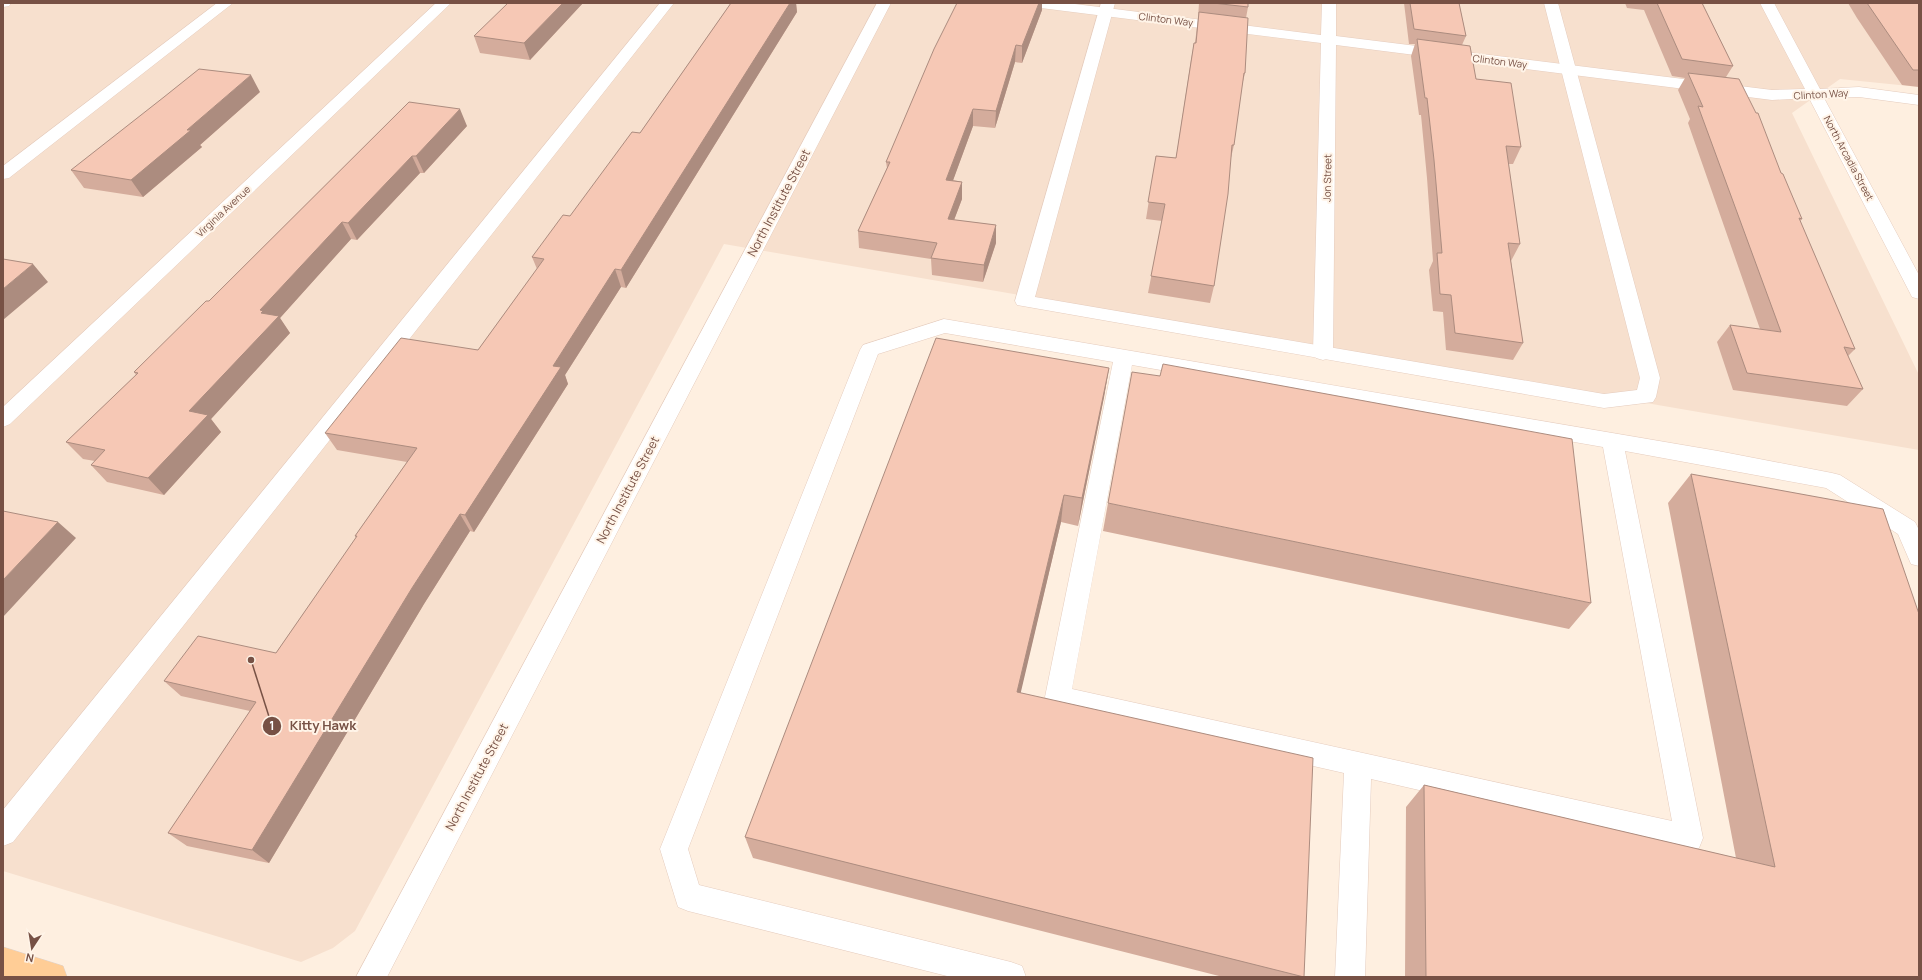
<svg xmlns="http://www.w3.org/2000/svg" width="1922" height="980" font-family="Manrope,sans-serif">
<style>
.residential{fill:#f7e0ce}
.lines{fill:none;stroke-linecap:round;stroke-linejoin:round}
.service-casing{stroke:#e5ccbe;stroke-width:1}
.minor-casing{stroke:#e5ccbe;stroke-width:1}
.primary-casing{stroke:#dcd2cf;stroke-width:1}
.service{fill:#fff;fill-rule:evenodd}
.minor{fill:#fff;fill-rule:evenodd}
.primary{fill:#ffcd96;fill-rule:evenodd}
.wall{fill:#d4ac9c}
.shaded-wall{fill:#ac8c7f}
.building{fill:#f6c8b5;stroke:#ac8c7f}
.labels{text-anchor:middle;stroke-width:4;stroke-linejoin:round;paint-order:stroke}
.far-street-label{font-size:10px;fill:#775145;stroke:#fff4e8}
.street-label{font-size:12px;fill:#775145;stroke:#fff4e8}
.leader{fill:none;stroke:#775145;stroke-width:1.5}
.callout-dot{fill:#775145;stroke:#fff4e8;stroke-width:1.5}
.mark-label{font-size:12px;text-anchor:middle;font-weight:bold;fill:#fff}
.callout-label{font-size:13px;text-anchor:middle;font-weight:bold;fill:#775145;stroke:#fff4e8;stroke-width:4;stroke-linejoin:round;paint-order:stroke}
</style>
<rect width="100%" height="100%" fill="#feefe0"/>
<path class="residential" d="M3 3H1919V87L1840 79 1792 113 1919 375V450L724 244 355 931 333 948 301 962 3 871Z"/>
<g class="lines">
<defs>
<path id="service" d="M217 3H233L9 178 3 179V166Z
M660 3H674L13 842 3 846V810Z
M1101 3H1115L1035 297 1604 394 1637 390 1640 378 1544 3H1558L1660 378 1656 397 1653 402 1604 408 1017 305 1015 301Z
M944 319 1718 451 1832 473 1840 475 1915 522 1919 530V566L1911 564 1898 534 1826 488 1625 451 1703 838 1699 848 1689 852 1371 779 1365 977H1335L1344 773 1058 708 1049 705 1045 697 1113 362 945 333 878 354 688 849 699 885 1011 962 1022 966 1026 977H951L688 911 678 907 660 849 860 350 863 345ZM1132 365 1603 447 1672 821 1072 689Z"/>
<path id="minor" d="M3 3H11L9 6 3 7Z
M436 3H451L10 424 3 427V407Z
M877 3H891L387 977H356Z
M1026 3H1067L1321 35 1322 3H1336V36L1772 90 1805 89 1760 3H1774L1820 89 1859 87 1919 95V105L1859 97 1824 98 1919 275V299L1912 297 1910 293 1809 98 1772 100 1336 45 1333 353 1330 358 1323 360 1316 358 1313 353 1321 43 1033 7 1028 6Z"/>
<path id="primary" d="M3 947 63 966 67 977H3Z"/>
</defs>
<use href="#service" class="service-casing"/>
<use href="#minor" class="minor-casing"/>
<use href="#primary" class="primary-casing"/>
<use href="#service" class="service"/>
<use href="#minor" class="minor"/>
<use href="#primary" class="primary"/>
</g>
<path class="wall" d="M583 3 530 60 480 53 474 36Z
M731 3H796L797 12 626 288 621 287 565 375 568 384 474 532 470 531 424 604 269 863 187 846 168 833 250 711 181 696 164 681 276 653 356 538 355 536 407 462 337 450 325 433 478 350 537 269 532 257 570 216 640 133Z
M957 3H1042V10L1022 63 1015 62 995 128 973 126 953 180 962 182V199L954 220 996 225V243L983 282 932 275 931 259 859 248 858 231 887 168 886 162Z
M1199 3H1248V7L1246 18 1245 73 1241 90 1234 145 1230 162 1214 286 1210 303 1148 293 1162 221 1146 219 1156 156 1176 158 1191 60 1194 43H1195L1198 18Z
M1404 3H1459L1466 36 1462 45 1476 79 1521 147 1513 164H1508L1520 244 1511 261 1523 343 1513 360 1446 350 1443 312 1433 311 1429 270 1433 261 1427 178 1421 115H1419L1411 56 1415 44H1409Z
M1625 3H1702L1733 66 1726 77 1781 173 1802 219 1800 221 1855 349 1848 356 1863 389 1847 406 1733 390 1717 342 1730 325 1760 329 1688 123 1690 119 1678 90 1685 78 1672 76 1644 10 1627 8Z
M1848 3H1919V87L1902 85 1857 18Z
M260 92 200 145 202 147 143 197 84 188 71 170Z
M409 102 467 126 424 173H420L357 240 351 239 280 318 290 333 211 419 221 432 164 495 107 482 91 465 95 461 83 459 66 442 136 375 134 372 209 301Z
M1109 368 1104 397 1078 526 1061 522 1020 693 1304 977H1223L753 858 745 837Z
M1691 474 1919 977H1405L1406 807 1424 785 1736 858 1668 503Z
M1108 503 1591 603 1569 629 1103 531Z"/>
<path class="shaded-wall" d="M563 3H583L530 60 524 43Z
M790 3H796L797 12 626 288 621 270Z
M1039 3H1042V10L1022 63V46Z
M1016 45 1015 62 995 128 996 111Z
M251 75 260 92 200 145 202 147 143 197 131 180 187 130Z
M460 109 467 126 424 173 416 156Z
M973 109V126L947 197 946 180Z
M412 156 420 173 357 240 348 223Z
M962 182V199L948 236V219Z
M342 222 351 239 280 318 290 333 211 419 221 432 164 495 148 478 189 411 260 310Z
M996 225V243L983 282 984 265Z
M33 264 48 282 3 320V289Z
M615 269 621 287 565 375 568 384 474 532 465 515 553 366Z
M1109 368 1104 397 1078 526 1082 498Z
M1064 495 1061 522 1015 717 1017 692Z
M460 514 470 531 424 604 269 863 252 850 412 588Z
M58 522 76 538 3 617V580Z"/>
<path class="building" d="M508 3H563L524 43 474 36Z
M731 3H790L621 270 615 269 553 366 561 367 465 515 460 514 412 588 252 850 168 833 256 702 164 681 198 636 276 653 357 536H355L417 448 325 433 401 338 478 350 544 259 532 257 563 215 570 216 632 132 640 133Z
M957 3H1039L1022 46 1016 45 996 111 973 109 946 180 962 182 948 219 996 225 984 265 931 258 937 243 858 231 890 162H886L934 49Z
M1213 3H1248V7Z
M1410 3H1459L1466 36 1414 29Z
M1657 3H1702L1733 66 1682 59Z
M1867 3H1919V70H1913Z
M1199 12 1248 18 1245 73H1244L1234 145H1232L1228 194 1214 286 1151 276 1165 204 1148 202 1156 156 1176 158 1194 43H1196Z
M1417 39 1470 46 1476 79 1511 83 1521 147 1506 146 1520 244 1508 243 1523 343 1455 333 1451 295 1440 294 1437 253H1442L1434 160 1427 98H1425Z
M199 69 251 75 187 130H191L131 180 71 170 164 97Z
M1688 73 1739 79 1756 113H1758L1781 173 1783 174 1802 219 1799 218 1855 349 1844 347 1863 389 1747 373 1730 325 1781 332 1698 106 1703 107Z
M409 102 460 109 416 156H412L348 223 342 222 260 310 263 311 261 313 279 316 189 411 208 415 148 478 91 465 105 450 66 442 138 373 134 372 206 301H209Z
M3 259 33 264 3 289Z
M936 338 1109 368 1082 498 1064 495 1017 692 1313 758 1304 977 745 837Z
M1163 364 1572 439 1591 603 1108 503 1132 372 1160 376Z
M1691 474 1883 509 1919 614V977H1426L1424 785 1775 867Z
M3 511 58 522 3 580Z"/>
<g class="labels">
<g class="far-street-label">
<text transform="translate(1166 19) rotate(7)" y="4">Clinton Way</text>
<text transform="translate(1500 61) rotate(7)" y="4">Clinton Way</text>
<text transform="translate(1821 94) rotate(-3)" y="4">Clinton Way</text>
<text transform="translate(1849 158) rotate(62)" y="4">North Arcadia Street</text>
<text transform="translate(1327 178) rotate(-89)" y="4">Jon Street</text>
<text transform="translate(223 211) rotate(-43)" y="4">Virginia Avenue</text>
</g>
<g class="street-label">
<text transform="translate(779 203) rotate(-62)" y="4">North Institute Street</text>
<text transform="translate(628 490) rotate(-62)" y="4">North Institute Street</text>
<text transform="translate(477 777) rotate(-62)" y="4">North Institute Street</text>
</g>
</g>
<path class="leader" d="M251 660L272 726"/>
<g class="callout-dot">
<circle cx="251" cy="660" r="4"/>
<circle cx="272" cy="726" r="10"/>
</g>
<g class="mark-label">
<text x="272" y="730">1</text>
</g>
<g class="callout-label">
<text x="323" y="730">Kitty Hawk</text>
</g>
<rect width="1922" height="980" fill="none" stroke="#775145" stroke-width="8"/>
<g transform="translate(32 948) rotate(192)" stroke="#fff4e8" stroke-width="3" paint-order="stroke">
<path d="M0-3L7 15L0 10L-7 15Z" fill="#775145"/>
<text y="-6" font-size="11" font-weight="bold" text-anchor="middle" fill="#775145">N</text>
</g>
</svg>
